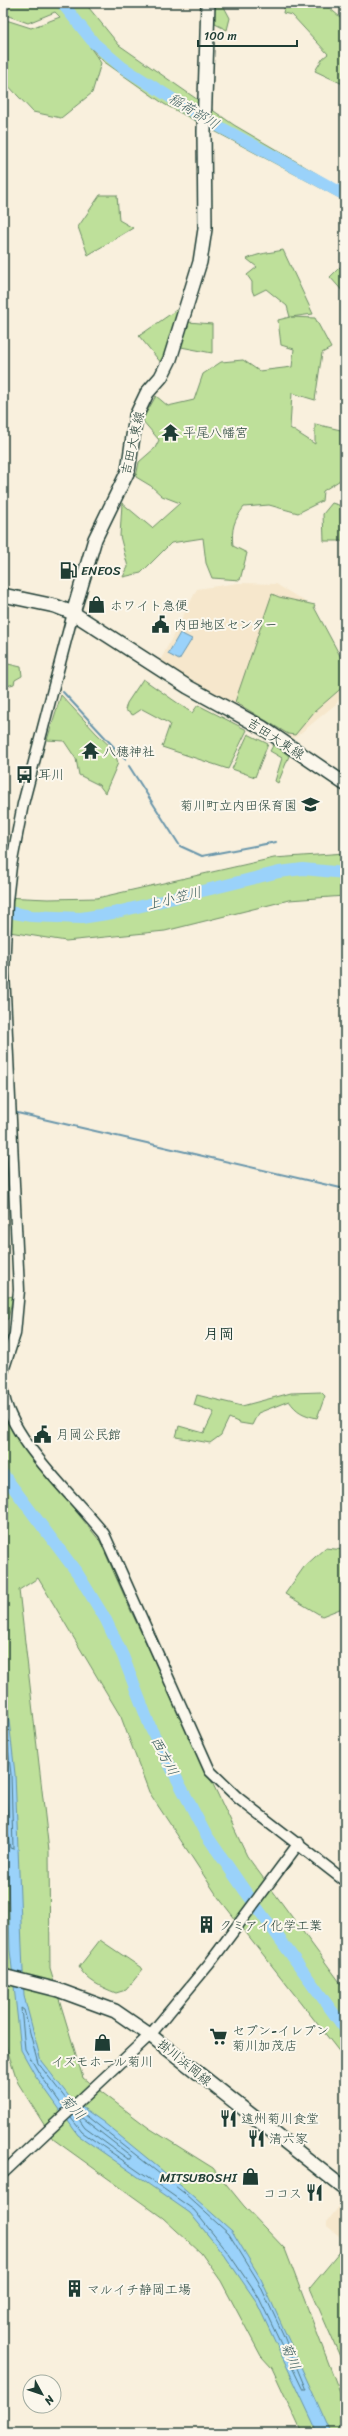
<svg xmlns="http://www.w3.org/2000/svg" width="348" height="2436" font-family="Sriracha,'Klee One',sans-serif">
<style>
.built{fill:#f6e7cc}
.green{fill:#bee09a;stroke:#6e8e67}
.water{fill:#9ad2fa;stroke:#6996ab}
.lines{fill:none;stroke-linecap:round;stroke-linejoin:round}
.shore{stroke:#507983;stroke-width:1}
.stream{stroke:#6996ab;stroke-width:2}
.river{stroke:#9ad2fa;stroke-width:12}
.minor-casing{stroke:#1f3d34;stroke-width:13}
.major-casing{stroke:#1f3d34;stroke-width:16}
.minor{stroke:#fbf7ec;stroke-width:10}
.major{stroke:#fbf7ec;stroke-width:13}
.labels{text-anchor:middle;stroke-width:4;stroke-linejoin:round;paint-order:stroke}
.poi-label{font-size:13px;fill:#1f3d34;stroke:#fbf7ec;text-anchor:start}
.street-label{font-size:13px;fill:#1f3d34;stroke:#fbf7ec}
.water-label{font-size:14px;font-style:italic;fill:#385b5c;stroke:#fbf7ec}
.quarter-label{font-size:15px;font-weight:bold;fill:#1f3d34;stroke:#fbf7ec}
</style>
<rect width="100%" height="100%" fill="#f9f0dd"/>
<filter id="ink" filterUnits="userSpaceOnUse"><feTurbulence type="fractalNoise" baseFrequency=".025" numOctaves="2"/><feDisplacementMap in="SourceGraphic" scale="8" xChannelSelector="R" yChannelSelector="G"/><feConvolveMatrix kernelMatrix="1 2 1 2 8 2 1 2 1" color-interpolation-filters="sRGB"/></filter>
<g filter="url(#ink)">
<path class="built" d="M238 583 276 584 309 604 345 673V689L336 704 292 740 160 661 197 589Z
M343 2201H345V2241L327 2226V2222Z"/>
<path class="green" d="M3 3H85L119 45 234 125 345 190V201L164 104 103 61 90 47 101 63 92 93 61 118 33 112 3 80V19L31 28 60 17 55 12 28 23 3 14Z
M214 3H222L230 18 227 30 215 24Z
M285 3H323L345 21V85L315 71 323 58 328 54 292 15 283 13Z
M100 195H117L119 220 133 228 88 255 78 227Z
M283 250 313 314 291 317 315 318 331 348 322 353 315 400 292 393 290 428 315 444V424L345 431V477L323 491 322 501 298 513 269 505 244 507C234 520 231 529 233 546L247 553 240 580 212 578 206 563 203 538 171 543 141 573 123 577 128 567 120 536 122 503 152 528 180 503 162 496 151 486 136 477 139 462 155 448 159 440 142 420 156 396 168 406 194 400 203 374 221 362 243 360 259 371 292 367 294 349 281 345 278 320 290 317 287 306 266 289 254 295 252 290V282L247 275 257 267 247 259C259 253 270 253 283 250Z
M345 262V294L330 277Z
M182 306 162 364 139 336Z
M188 322 212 324V353L181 347Z
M332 503 345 507V541H324L323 514Z
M272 594 279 597 315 605 314 607 345 665V685L314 712 295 735 288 734 235 702Z
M3 613 6 623 4 663 21 667 22 676 15 680 14 684 3 687Z
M143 679 192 713 198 705 247 730 228 769 162 747 170 724 142 709 133 715 125 710 127 703Z
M61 695 97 734 114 750 118 763 105 793 99 785 79 775 76 759 64 741 47 740Z
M248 734 268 744 255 777 232 769Z
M274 744 289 756 278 783 275 781 282 758 270 751Z
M345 853V896L289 900 165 931 66 941 3 931V897L48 899 97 898 274 858Z
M13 1296 8 1319 3 1321V1298Z
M321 1392 325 1396 317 1418C303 1415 297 1412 289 1401L258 1413 252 1425 240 1423 229 1418 221 1435 210 1443 176 1437 179 1426 204 1433 214 1412 194 1405 197 1395 242 1406 291 1393Z
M3 1413 50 1479 100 1541 130 1609 247 1856 345 1989V2059L218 1897 149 1792 121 1717 38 1578 19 1590 49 1851 50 1969 83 2078 149 2128 213 2168 244 2206 285 2249 345 2406V2433H302L272 2368 261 2356 221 2281 201 2253 163 2218 53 2139 18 2083 3 2037Z
M325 1548 345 1550V1607L322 1616 285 1594 304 1567Z
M100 1940 143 1969 126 1990 116 1993C101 1987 87 1981 79 1967Z
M344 2247 345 2248V2368L310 2288Z"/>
<path class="water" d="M180 633 192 639 179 660 168 654Z
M3 1667 15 1774 24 1996 41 2061 72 2100 103 2122 186 2190 232 2231 261 2279 331 2433H318L256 2301 225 2256 190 2213 78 2135 35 2075 21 2050 10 1950 8 1875 3 1817Z"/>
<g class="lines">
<path class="shore" d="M3 1700 11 1775 13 1849 10 1848 8 1835 3 1833
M3 1745 8 1826 3 1828
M64 2108 39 2073 25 2049 21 2008 24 2010 38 2063 69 2103
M71 2118 82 2132 194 2210 229 2254 259 2298 303 2390H306L283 2334 258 2281 229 2234 184 2193 79 2110
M82 2118 131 2156V2159H128L85 2128 80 2121Z"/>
<path class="stream" d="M63 692 125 759
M129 766 180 846 202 856 276 842
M13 1112 345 1189"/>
<path class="river" d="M62 3 94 43 122 67 200 116 345 195
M3 911 31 916 81 918 113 913 279 872 303 869 345 873
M3 1474 78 1574 106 1620 123 1656 151 1729 205 1833 245 1891 345 2029"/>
<defs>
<path id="minor" d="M3 1371 15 1334 19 1290 4 972 7 901 11 866 23 804 73 613
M3 1390C8 1438 75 1497 104 1534L210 1771 238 1798 345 1881
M3 2173 150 2035 209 1964 299 1843"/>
<path id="major" d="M3 595 55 606 73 613 188 687 263 728 345 784
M73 613 95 539 128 471 136 416 147 393 161 377 170 359 200 262 205 229 204 131 208 3
M3 1976 58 1990 115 2011 150 2035 345 2189"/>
</defs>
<use href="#minor" class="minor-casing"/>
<use href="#major" class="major-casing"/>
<use href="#minor" class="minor"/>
<use href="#major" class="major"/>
</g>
</g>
<defs>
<symbol id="temple-bare" viewBox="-9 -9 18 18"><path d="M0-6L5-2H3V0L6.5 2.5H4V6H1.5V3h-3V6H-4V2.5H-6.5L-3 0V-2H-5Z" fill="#1f3d34" stroke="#fbf7ec" stroke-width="2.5" paint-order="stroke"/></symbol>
<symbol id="fuel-bare" viewBox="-9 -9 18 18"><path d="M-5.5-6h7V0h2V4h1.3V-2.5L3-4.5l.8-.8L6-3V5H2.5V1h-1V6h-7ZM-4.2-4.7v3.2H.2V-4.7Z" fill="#1f3d34" stroke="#fbf7ec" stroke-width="2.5" paint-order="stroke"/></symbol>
<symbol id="shop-bare" viewBox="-9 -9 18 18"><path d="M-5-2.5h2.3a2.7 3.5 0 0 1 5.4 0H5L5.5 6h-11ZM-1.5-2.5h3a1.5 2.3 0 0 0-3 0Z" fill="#1f3d34" stroke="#fbf7ec" stroke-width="2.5" paint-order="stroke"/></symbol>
<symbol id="civic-bare" viewBox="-9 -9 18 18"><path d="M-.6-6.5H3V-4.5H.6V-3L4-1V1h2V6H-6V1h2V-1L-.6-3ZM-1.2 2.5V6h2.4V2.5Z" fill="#1f3d34" stroke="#fbf7ec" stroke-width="2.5" paint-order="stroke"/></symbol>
<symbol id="bus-bare" viewBox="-9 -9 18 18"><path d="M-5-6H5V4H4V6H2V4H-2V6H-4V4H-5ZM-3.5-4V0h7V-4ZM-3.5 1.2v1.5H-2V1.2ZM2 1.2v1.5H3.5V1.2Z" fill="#1f3d34" stroke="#fbf7ec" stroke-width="2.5" paint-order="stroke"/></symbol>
<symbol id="school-bare" viewBox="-9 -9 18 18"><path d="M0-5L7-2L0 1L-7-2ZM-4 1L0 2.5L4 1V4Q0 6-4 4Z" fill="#1f3d34" stroke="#fbf7ec" stroke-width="2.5" paint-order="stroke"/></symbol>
<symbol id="building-bare" viewBox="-9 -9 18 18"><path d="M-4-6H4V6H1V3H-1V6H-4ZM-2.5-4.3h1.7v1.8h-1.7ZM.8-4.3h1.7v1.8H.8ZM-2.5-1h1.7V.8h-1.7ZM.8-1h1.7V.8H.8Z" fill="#1f3d34" stroke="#fbf7ec" stroke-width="2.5" paint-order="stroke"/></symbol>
<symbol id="supermarket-bare" viewBox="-9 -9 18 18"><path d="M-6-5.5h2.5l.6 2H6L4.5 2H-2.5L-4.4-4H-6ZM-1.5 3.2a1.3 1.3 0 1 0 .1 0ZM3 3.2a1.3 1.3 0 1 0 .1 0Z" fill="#1f3d34" stroke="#fbf7ec" stroke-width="2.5" paint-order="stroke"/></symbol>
<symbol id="restaurant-bare" viewBox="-9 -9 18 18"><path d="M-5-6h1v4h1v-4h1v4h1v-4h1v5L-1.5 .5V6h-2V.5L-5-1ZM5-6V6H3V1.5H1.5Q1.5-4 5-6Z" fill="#1f3d34" stroke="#fbf7ec" stroke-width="2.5" paint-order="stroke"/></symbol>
</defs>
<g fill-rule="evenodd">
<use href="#temple-bare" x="158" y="420" width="25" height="25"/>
<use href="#fuel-bare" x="56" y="558" width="25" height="25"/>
<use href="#shop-bare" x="84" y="592" width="25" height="25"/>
<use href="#civic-bare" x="148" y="612" width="25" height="25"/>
<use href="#temple-bare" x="78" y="738" width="25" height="25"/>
<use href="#bus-bare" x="12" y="762" width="25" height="25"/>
<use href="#school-bare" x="298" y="792" width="25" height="25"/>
<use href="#civic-bare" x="30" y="1422" width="25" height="25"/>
<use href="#building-bare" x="194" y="1912" width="25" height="25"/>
<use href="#supermarket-bare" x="206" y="2024" width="25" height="25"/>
<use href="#shop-bare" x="90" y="2030" width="25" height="25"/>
<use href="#restaurant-bare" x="216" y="2106" width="25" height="25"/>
<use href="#restaurant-bare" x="244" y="2126" width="25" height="25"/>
<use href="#shop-bare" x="238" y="2164" width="25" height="25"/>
<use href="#restaurant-bare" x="302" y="2180" width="25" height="25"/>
<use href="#building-bare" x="62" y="2276" width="25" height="25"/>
</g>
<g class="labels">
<g class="poi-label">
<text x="183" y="437">平尾八幡宮</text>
<text x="81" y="575">ENEOS</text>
<text x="110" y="610">ホワイト急便</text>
<text x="174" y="629">内田地区センター</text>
<text x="103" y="756">八穂神社</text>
<text x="38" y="779">耳川</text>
<text x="297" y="810" text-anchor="end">菊川町立内田保育園</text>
<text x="56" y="1439">月岡公民館</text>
<text x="219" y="1930">クミアイ化学工業</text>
<text x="232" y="2035">セブン-イレブン<tspan x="232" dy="15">菊川加茂店</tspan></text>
<text x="102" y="2066" text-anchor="middle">イズモホール菊川</text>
<text x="241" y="2123">遠州菊川食堂</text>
<text x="269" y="2143">清六家</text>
<text x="237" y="2182" text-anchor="end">MITSUBOSHI</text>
<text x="302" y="2198" text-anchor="end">ココス</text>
<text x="87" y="2294">マルイチ静岡工場</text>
</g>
<g class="street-label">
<text transform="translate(132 443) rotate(-77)" y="5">吉田大東線</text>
<text transform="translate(276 738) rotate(33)" y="5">吉田大東線</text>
<text transform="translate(185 2062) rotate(39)" y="5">掛川浜岡線</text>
</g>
<g class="water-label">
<text transform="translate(194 111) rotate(31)" y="5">稲荷部川</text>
<text transform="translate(174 898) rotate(-14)" y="5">上小笠川</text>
<text transform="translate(165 1756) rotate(62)" y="5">西方川</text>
<text transform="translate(73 2107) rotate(46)" y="5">菊川</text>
<text transform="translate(291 2356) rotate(67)" y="5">菊川</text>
</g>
<g class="quarter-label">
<text x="219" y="1339">月岡</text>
</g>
</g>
<rect width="348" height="2436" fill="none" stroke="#fbf7ec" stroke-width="16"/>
<rect x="8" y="8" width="332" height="2420" fill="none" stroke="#1f3d34" stroke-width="1.5" filter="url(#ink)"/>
<g transform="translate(42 2394) rotate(130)"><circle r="19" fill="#fbf7ec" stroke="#a3ada2"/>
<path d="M0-3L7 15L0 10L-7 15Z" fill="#1f3d34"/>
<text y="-6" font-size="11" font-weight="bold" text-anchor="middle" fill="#1f3d34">N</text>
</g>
<path d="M198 40v6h99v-6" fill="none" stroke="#1f3d34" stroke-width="2"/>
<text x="204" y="40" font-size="12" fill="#1f3d34" stroke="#fbf7ec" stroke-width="3" paint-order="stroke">100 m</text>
</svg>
